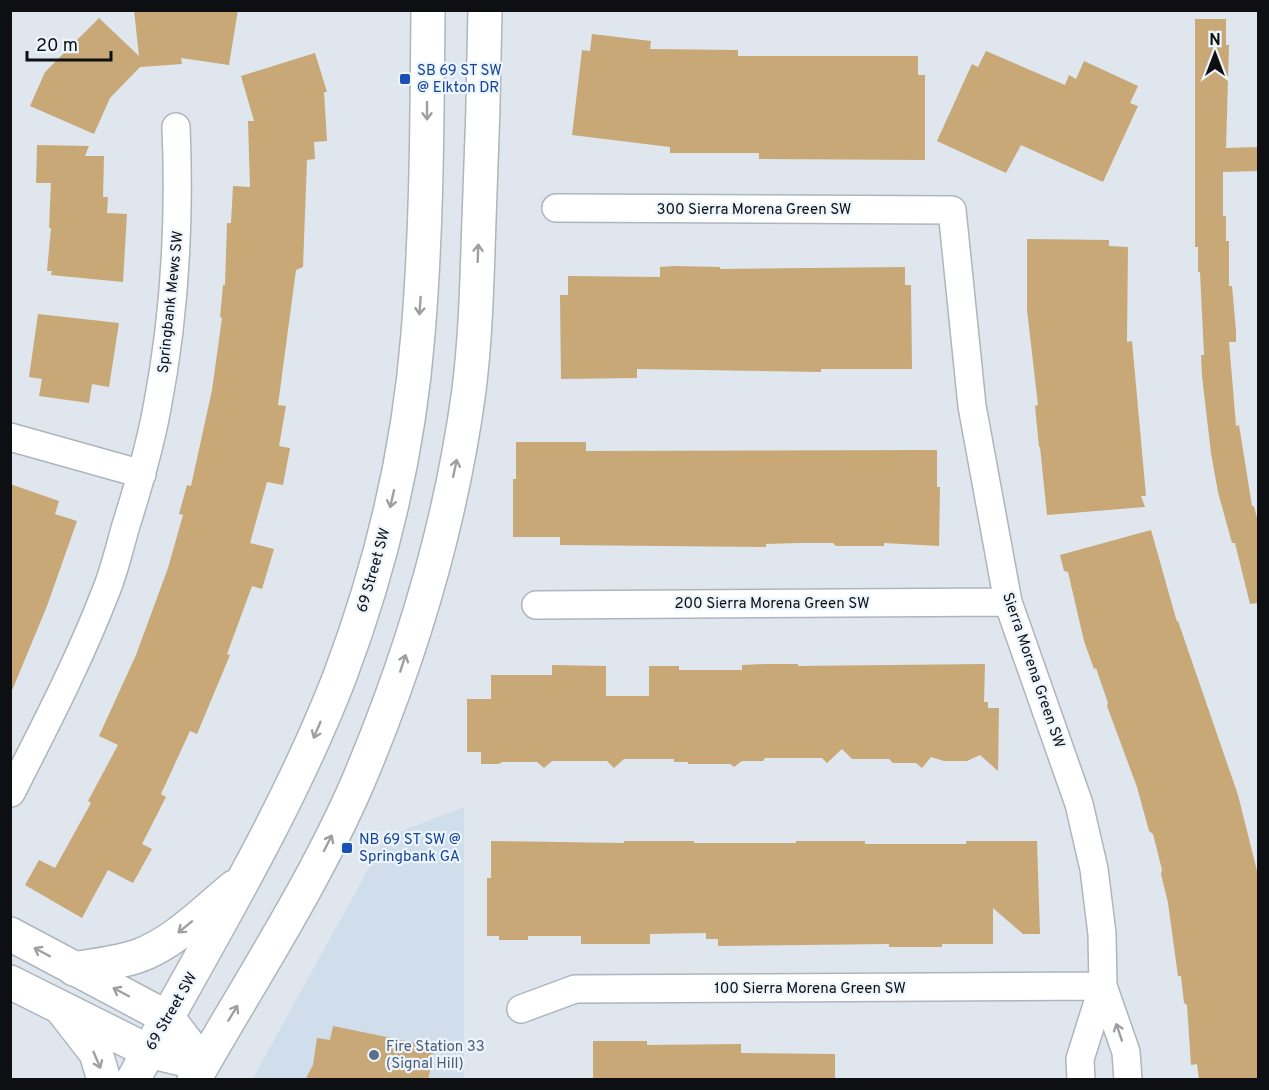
<svg xmlns="http://www.w3.org/2000/svg" width="1269" height="1090" font-family="Overpass,sans-serif">
<style>
.built{fill:#d0ddeb}
.building{fill:#c7a876}
.lines{fill:none;stroke-linecap:round;stroke-linejoin:round}
.minor-casing{stroke:#aeb5bd;stroke-width:30}
.tertiary-casing{stroke:#aeb5bd;stroke-width:36}
.secondary-casing{stroke:#aeb5bd;stroke-width:36}
.minor{stroke:#fff;stroke-width:27}
.tertiary{stroke:#fff;stroke-width:33}
.secondary{stroke:#fff;stroke-width:33}
.oneway{stroke:#9e9fa0}
.transit-dot{fill:#1a4fb4;stroke:#ecf4fc;stroke-width:2}
.service-dot{fill:#5c6f8a;stroke:#ecf4fc;stroke-width:2}
.labels{text-anchor:middle;stroke-width:4.5;stroke-linejoin:round;paint-order:stroke}
.transit-label{font-size:15px;fill:#164399;stroke:#ecf4fc;text-anchor:start}
.street-label{font-size:15px;fill:#0d0f12;stroke:#ecf4fc}
.service-label{font-size:15px;fill:#4e5e75;stroke:#ecf4fc;text-anchor:start}
</style>
<rect width="100%" height="100%" fill="#dfe6ee"/>
<path class="built" d="M464 807V1079L252 1080 386 837Z"/>
<path class="building" d="M134 10H238L229 65 181 58 182 64 140 67 110 98 94 134 30 106 45 72 99 18 139 56Z
M1195 19H1226V45H1229L1226 148 1258 147V171L1223 172V216H1226V241H1229V286H1232L1236 331V342H1229L1233 389 1236 426 1239 425 1252 506H1254L1258 522V603L1250 604 1235 543H1232L1218 492 1211 453 1202 376 1201 355H1204L1200 272H1198V247H1195Z
M592 34 651 41 650 49 738 50V56H918V75H925V160L759 159V153H670V147L572 135 582 50 590 51Z
M986 51 1065 85 1069 75 1076 79 1084 61 1138 86 1130 103 1138 106 1103 182 1021 145 1006 173 937 141 972 64 978 67Z
M315 53 327 92H324L327 141 314 142 315 159 307 160 303 267 296 270 278 405 286 406 279 446 290 448 283 485 267 482 250 543 274 549 262 589 252 586 227 654 230 655 197 734 190 731 161 794 166 797 142 844 152 849 133 883 108 870 82 918 25 885 39 860 55 868 91 803 88 801 118 745 99 736 136 655 168 568 183 515 179 514 187 485 191 486 212 390 222 318 220 317 223 285H225L227 223H231L233 186 250 187 248 121H254L241 76Z
M37 145 89 146 85 156H104L103 197H108L107 213 127 214 123 282 51 275 52 271H47L51 228H49L51 183H36Z
M1027 239 1109 240V246L1128 247 1127 342 1132 341 1146 496H1141L1145 507 1047 515 1040 447H1039L1035 406 1038 405 1027 310Z
M674 266 720 267V269L905 267V285H911L912 369H821V372L637 369V378L561 379 560 295H568V276L660 277V267Z
M38 314 119 323 109 387 92 384 89 403 39 396 42 379 29 377Z
M516 442H586V451L937 450V487H940L939 546 884 543V546H836L833 543H798L766 544V547L560 545V537H513V479H516Z
M10 484 59 501 55 514 77 521 47 606 11 693Z
M1151 530 1177 622 1178 621 1238 795 1258 875V1080H1199L1197 1064 1191 1065 1187 1005 1184 1003 1181 976H1178L1168 903 1161 874 1162 870 1153 834 1149 831 1137 787 1107 706 1108 703 1096 668 1094 669 1084 641 1068 572 1064 571 1060 555Z
M767 664H798V666L985 664 984 702H988V708H999L998 771 980 755 967 761H944L931 757 922 768 916 763H893L889 759H852L842 749 827 763 822 758H765L763 761H742L734 767 730 764H688V762H674V759H624L614 768 607 761H552L544 768 537 762H502L499 764H481V752H467V699H491V675H552V665L606 666V696H649V666H679V670H742V665Z
M491 841 624 843V841H694V843H796V841H865V844H966V841H1037L1040 934H1023L993 908V944H942V947H889V944L718 946V939H706V933L650 934V944H581V936H528V940H499V936H487V878H491Z
M333 1026 435 1047 428 1080H305L313 1065 317 1038 330 1040Z
M593 1041H647V1045L741 1044V1053L835 1054V1080H593Z"/>
<g class="lines">
<defs>
<path id="minor" d="M556 208 952 210 972 406 1008 602 1079 804 1094 869 1102 934 1103 986 1126 1052 1128 1080
M10 437 142 474
M536 605 1008 602
M11 793C45 726 79 661 106 591 115 569 120 545 127 522 139 484 150 446 157 408 175 315 180 222 176 127
M521 1009 575 989 1103 986
M1081 1080 1080 1059 1103 986"/>
<path id="tertiary" d="M10 934 168 1018 203 1064
M10 982 148 1051 203 1064"/>
<path id="secondary" d="M74 969C95 965 118 963 138 956 174 943 205 911 234 887
M61 1008 96 1053 104 1080
M133 1080C205 946 285 818 340 676 381 567 409 449 418 334 427 226 427 118 428 10
M194 1080C250 981 313 886 358 782 411 657 451 524 469 390 476 334 477 277 479 220 482 150 484 80 485 10"/>
</defs>
<use href="#minor" class="minor-casing"/>
<use href="#tertiary" class="tertiary-casing"/>
<use href="#secondary" class="secondary-casing"/>
<use href="#minor" class="minor"/>
<use href="#tertiary" class="tertiary"/>
<use href="#secondary" class="secondary"/>
</g>
<defs><path id="oneway-shaft" d="M-6 0H5M1.5-3L5.5 0L1.5 3" fill="none" stroke-width="1.6" stroke-linecap="round" stroke-linejoin="round" transform="scale(1.5)"/></defs>
<g class="oneway">
<use href="#oneway-shaft" transform="translate(427 111) rotate(90)"/>
<use href="#oneway-shaft" transform="translate(478 253) rotate(-88)"/>
<use href="#oneway-shaft" transform="translate(420 306) rotate(94)"/>
<use href="#oneway-shaft" transform="translate(455 468) rotate(-78)"/>
<use href="#oneway-shaft" transform="translate(392 499) rotate(103)"/>
<use href="#oneway-shaft" transform="translate(403 663) rotate(-72)"/>
<use href="#oneway-shaft" transform="translate(317 730) rotate(113)"/>
<use href="#oneway-shaft" transform="translate(328 843) rotate(-63)"/>
<use href="#oneway-shaft" transform="translate(185 927) rotate(141)"/>
<use href="#oneway-shaft" transform="translate(42 952) rotate(-152)"/>
<use href="#oneway-shaft" transform="translate(121 992) rotate(-152)"/>
<use href="#oneway-shaft" transform="translate(233 1013) rotate(-59)"/>
<use href="#oneway-shaft" transform="translate(1119 1032) rotate(-109)"/>
<use href="#oneway-shaft" transform="translate(97 1060) rotate(67)"/>
</g>
<g class="transit-dot">
<rect x="399" y="73" width="12" height="12" rx="3"/>
<rect x="341" y="842" width="12" height="12" rx="3"/>
</g>
<circle class="service-dot" cx="374" cy="1055" r="6"/>
<g class="labels">
<g class="transit-label">
<text x="417" y="75">SB 69 ST SW<tspan x="417" dy="17">@ Elkton DR</tspan></text>
<text x="359" y="844">NB 69 ST SW @<tspan x="359" dy="17">Springbank GA</tspan></text>
</g>
<g class="street-label">
<text x="754" y="214">300 Sierra Morena Green SW</text>
<text transform="translate(170 302) rotate(-84)" y="5">Springbank Mews SW</text>
<text transform="translate(373 570) rotate(-74)" y="5">69 Street SW</text>
<text x="772" y="608">200 Sierra Morena Green SW</text>
<text transform="translate(1034 670) rotate(71)" y="5">Sierra Morena Green SW</text>
<text x="810" y="993">100 Sierra Morena Green SW</text>
<text transform="translate(171 1011) rotate(-60)" y="5">69 Street SW</text>
</g>
<g class="service-label">
<text x="386" y="1051">Fire Station 33<tspan x="386" dy="17">(Signal Hill)</tspan></text>
</g>
</g>
<rect width="1269" height="1090" fill="none" stroke="#0d0f12" stroke-width="24"/>
<g transform="translate(1215 54)" stroke="#ecf4fc" stroke-width="4.5" paint-order="stroke">
<path d="M0-4.5L10 22L0 15L-10 22Z" fill="#0d0f12"/>
<text y="-9" font-size="16" font-weight="bold" text-anchor="middle" fill="#0d0f12">N</text>
</g>
<path d="M27 51v9h84v-9" fill="none" stroke="#0d0f12" stroke-width="3"/>
<text x="36" y="51" font-size="18" fill="#0d0f12" stroke="#ecf4fc" stroke-width="4.5" paint-order="stroke">20 m</text>
</svg>
